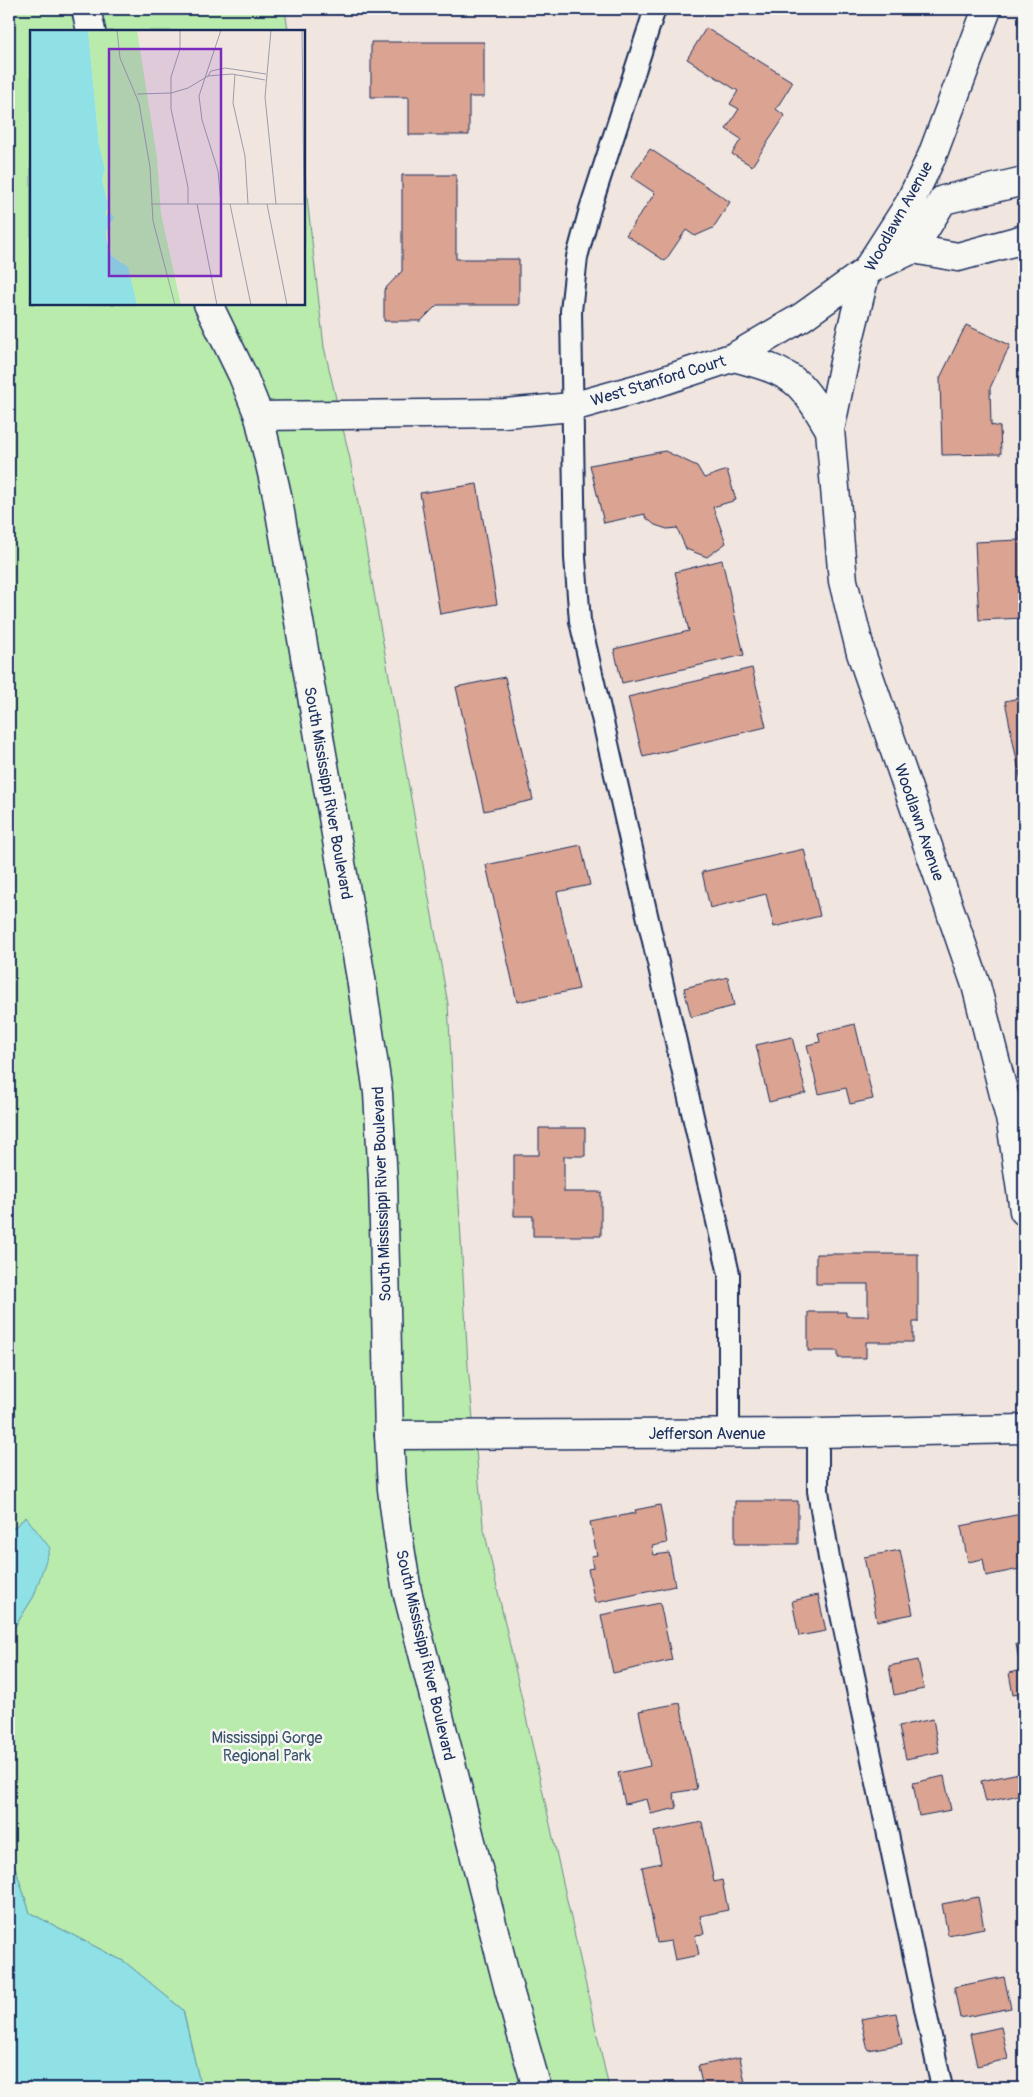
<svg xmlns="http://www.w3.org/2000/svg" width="1033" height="2097" font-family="Pangolin,sans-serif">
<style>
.green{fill:#b9ebac;stroke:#6a8d85}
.water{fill:#8fe1e5;stroke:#619aaf}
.building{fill:#daa392;stroke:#1b2f5e}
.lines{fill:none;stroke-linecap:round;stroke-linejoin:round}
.service-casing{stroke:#1b2f5e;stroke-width:24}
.minor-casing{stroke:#1b2f5e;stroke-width:31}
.tertiary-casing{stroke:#1b2f5e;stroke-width:31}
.service{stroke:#f6f6f2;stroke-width:20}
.minor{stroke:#f6f6f2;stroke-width:28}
.tertiary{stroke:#f6f6f2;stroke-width:28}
.labels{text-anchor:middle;stroke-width:5;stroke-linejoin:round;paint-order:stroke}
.street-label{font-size:16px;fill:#1b2f5e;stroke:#f6f6f2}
.park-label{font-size:16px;fill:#3b556e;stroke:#f6f6f2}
.inset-road{fill:none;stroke:#9b9cab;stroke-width:1}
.view{fill:#7b2cbf;fill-opacity:0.15;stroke:#7b2cbf;stroke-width:2.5}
.inset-edge{fill:none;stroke:#1b2f5e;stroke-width:2.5}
</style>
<rect width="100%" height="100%" fill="#f0e5df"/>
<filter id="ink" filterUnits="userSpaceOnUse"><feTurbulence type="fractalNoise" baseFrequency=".02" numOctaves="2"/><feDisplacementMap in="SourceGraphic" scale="10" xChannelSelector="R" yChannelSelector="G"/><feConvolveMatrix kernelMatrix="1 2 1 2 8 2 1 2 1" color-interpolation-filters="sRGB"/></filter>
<g filter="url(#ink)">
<path class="green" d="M9 9H285L288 31H31V304H304V171L324 347 350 459 448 1004 468 1366 483 1525 609 2088H201L183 2010 125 1962 30 1913 9 1849V1636L34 1596 26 1517 9 1532Z"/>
<path class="water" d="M26 1517 50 1548 34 1596 9 1636V1532Z
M9 1849 30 1913 125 1962 183 2010 201 2088H9Z"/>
<path class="building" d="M706 28 793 82 776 109 785 116 752 166 732 154 741 139 726 129 739 109 730 104 738 91 687 59Z
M371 42H484V97H469V135H409V97H371Z
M650 149 730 202 713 228 695 236 686 230 665 261 626 235 655 193 631 177Z
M402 175H456V259H519V305H437L421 321H384V290L402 271Z
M966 325 1010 345 990 388 991 425 1000 427 1001 454 942 455 940 378Z
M665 451 697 466 704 478 727 470 736 500 713 507 726 543 707 557 686 549 677 528 667 529 655 525 645 517V514L604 523 590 465Z
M477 484 497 604 440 614 420 493Z
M1018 518H1024V618L979 620 975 542 1019 540Z
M722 560 744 655 622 683 614 649 689 631 675 572Z
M752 668 766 727 643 757 628 697Z
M505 677 533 800 484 811 456 687Z
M1024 697V796L1005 701Z
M581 845 590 885 557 892 579 989 517 1002 486 865Z
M804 849 820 916 774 927 766 894 710 908 702 872Z
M728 977 734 1006 691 1017 684 988Z
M855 1024 873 1099 850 1104 846 1088 819 1094 807 1045 820 1042 818 1033Z
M792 1037 806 1093 769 1102 756 1045Z
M539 1128H585V1156H564V1192H601V1236H533V1216H514V1155H539Z
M816 1254H918V1322H913V1342H866V1358H838V1351H808V1312H846V1316H868V1284H816Z
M735 1501H798V1544H735Z
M660 1505 667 1543 652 1546 654 1555 669 1553 675 1586 595 1603 588 1569 593 1568 591 1556 597 1555 590 1522 636 1513 635 1510Z
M1021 1514 1024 1527V1568L986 1576 983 1559 968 1562 961 1526Z
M900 1550 913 1614 877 1621 864 1557Z
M818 1595 826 1631 799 1636 792 1601Z
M660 1603 672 1660 613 1673 601 1615Z
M1024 1642V1693L1013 1695 1009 1673 1021 1670 1016 1644Z
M918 1660 924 1689 894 1695 889 1666Z
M680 1703 697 1789 673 1793 677 1808 651 1814 647 1799 625 1804 618 1773 650 1766 639 1711Z
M933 1719 939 1752 906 1759 899 1726Z
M1024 1772V1794L986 1802 981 1781Z
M944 1776 951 1810 919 1816 913 1783Z
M702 1822 714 1882 722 1880 728 1910 700 1916 704 1934 695 1935 699 1955 675 1960 671 1941 657 1943 642 1867 661 1863 654 1832Z
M978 1897 984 1928 948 1935 942 1904Z
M1004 1977 1011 2008 960 2018 954 1987Z
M896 2013 902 2044 868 2050 861 2019Z
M1001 2027 1008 2059 977 2066 970 2034Z
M740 2057 746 2088H703L698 2066Z"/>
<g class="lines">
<defs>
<path id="service" d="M655 9 590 209 577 257 571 311 575 558 580 621 729 1274V1433
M818 1433V1491L829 1558 942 2088"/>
<path id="minor" d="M987 9 932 156 909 204 866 271 847 348 830 430 843 581 861 653 976 985 1011 1122 1024 1211
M913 249 943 200 1024 181
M734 357C756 363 782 369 799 385 812 398 821 415 830 430
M259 416 505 413 572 407 647 386 734 357 802 317 866 271 913 249 958 257 1024 239
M389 1435 818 1433 1024 1429"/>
<path id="tertiary" d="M86 9 91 31
M208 304 243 376 259 416 277 495 361 978 378 1093 383 1181 389 1435 392 1489 398 1535 407 1591 509 1990 537 2088"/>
</defs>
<use href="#service" class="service-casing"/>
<use href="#minor" class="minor-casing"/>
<use href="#tertiary" class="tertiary-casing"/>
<use href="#service" class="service"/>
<use href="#minor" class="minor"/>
<use href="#tertiary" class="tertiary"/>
</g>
</g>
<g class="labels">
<g class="street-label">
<text transform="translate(898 216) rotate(-61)" y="6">Woodlawn Avenue</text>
<text transform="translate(658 380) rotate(-17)" y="6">West Stanford Court</text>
<text transform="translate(329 793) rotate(80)" y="6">South Mississippi River Boulevard</text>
<text transform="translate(920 822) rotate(71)" y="6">Woodlawn Avenue</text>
<text transform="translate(381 1194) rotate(-92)" y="6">South Mississippi River Boulevard</text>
<text x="707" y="1439">Jefferson Avenue</text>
<text transform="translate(426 1655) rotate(77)" y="6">South Mississippi River Boulevard</text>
</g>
<g class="park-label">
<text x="267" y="1743">Mississippi Gorge<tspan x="267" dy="18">Regional Park</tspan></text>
</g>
</g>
<g transform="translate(30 30)">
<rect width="275" height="275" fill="#f0e5df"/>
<path d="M58 0H107L127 128 131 184 151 275H107L92 232 82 226 76 202 82 192 75 186 78 173 72 149 75 139 69 115Z" fill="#b9ebac"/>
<path d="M0 0H58L69 115 75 139 72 149 78 174 75 186 81 183 84 187 76 202 77 212 82 226 98 237 107 275H0Z" fill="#8fe1e5"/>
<path class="inset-road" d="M87 0 90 28 109 73 120 137 123 191 145 275M150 0V19L141 47V79L158 157V174M241 0 235 67 246 174M272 0 274 174M205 44 203 73 215 126 218 174M178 46 181 41 195 38 236 44M107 64 141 63 158 58 178 46 202 44 235 50M121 174H275M167 174 187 275M191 174 188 141 172 90 169 66 191 0M200 174 221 275M237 174 257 275"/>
<path class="view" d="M79 19H191V246H79Z"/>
<rect width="275" height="275" class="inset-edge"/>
</g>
<rect width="1033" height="2097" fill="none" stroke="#f6f6f2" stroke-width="30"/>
<rect x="15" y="15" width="1003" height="2067" fill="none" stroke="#1b2f5e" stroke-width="2" filter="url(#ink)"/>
</svg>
